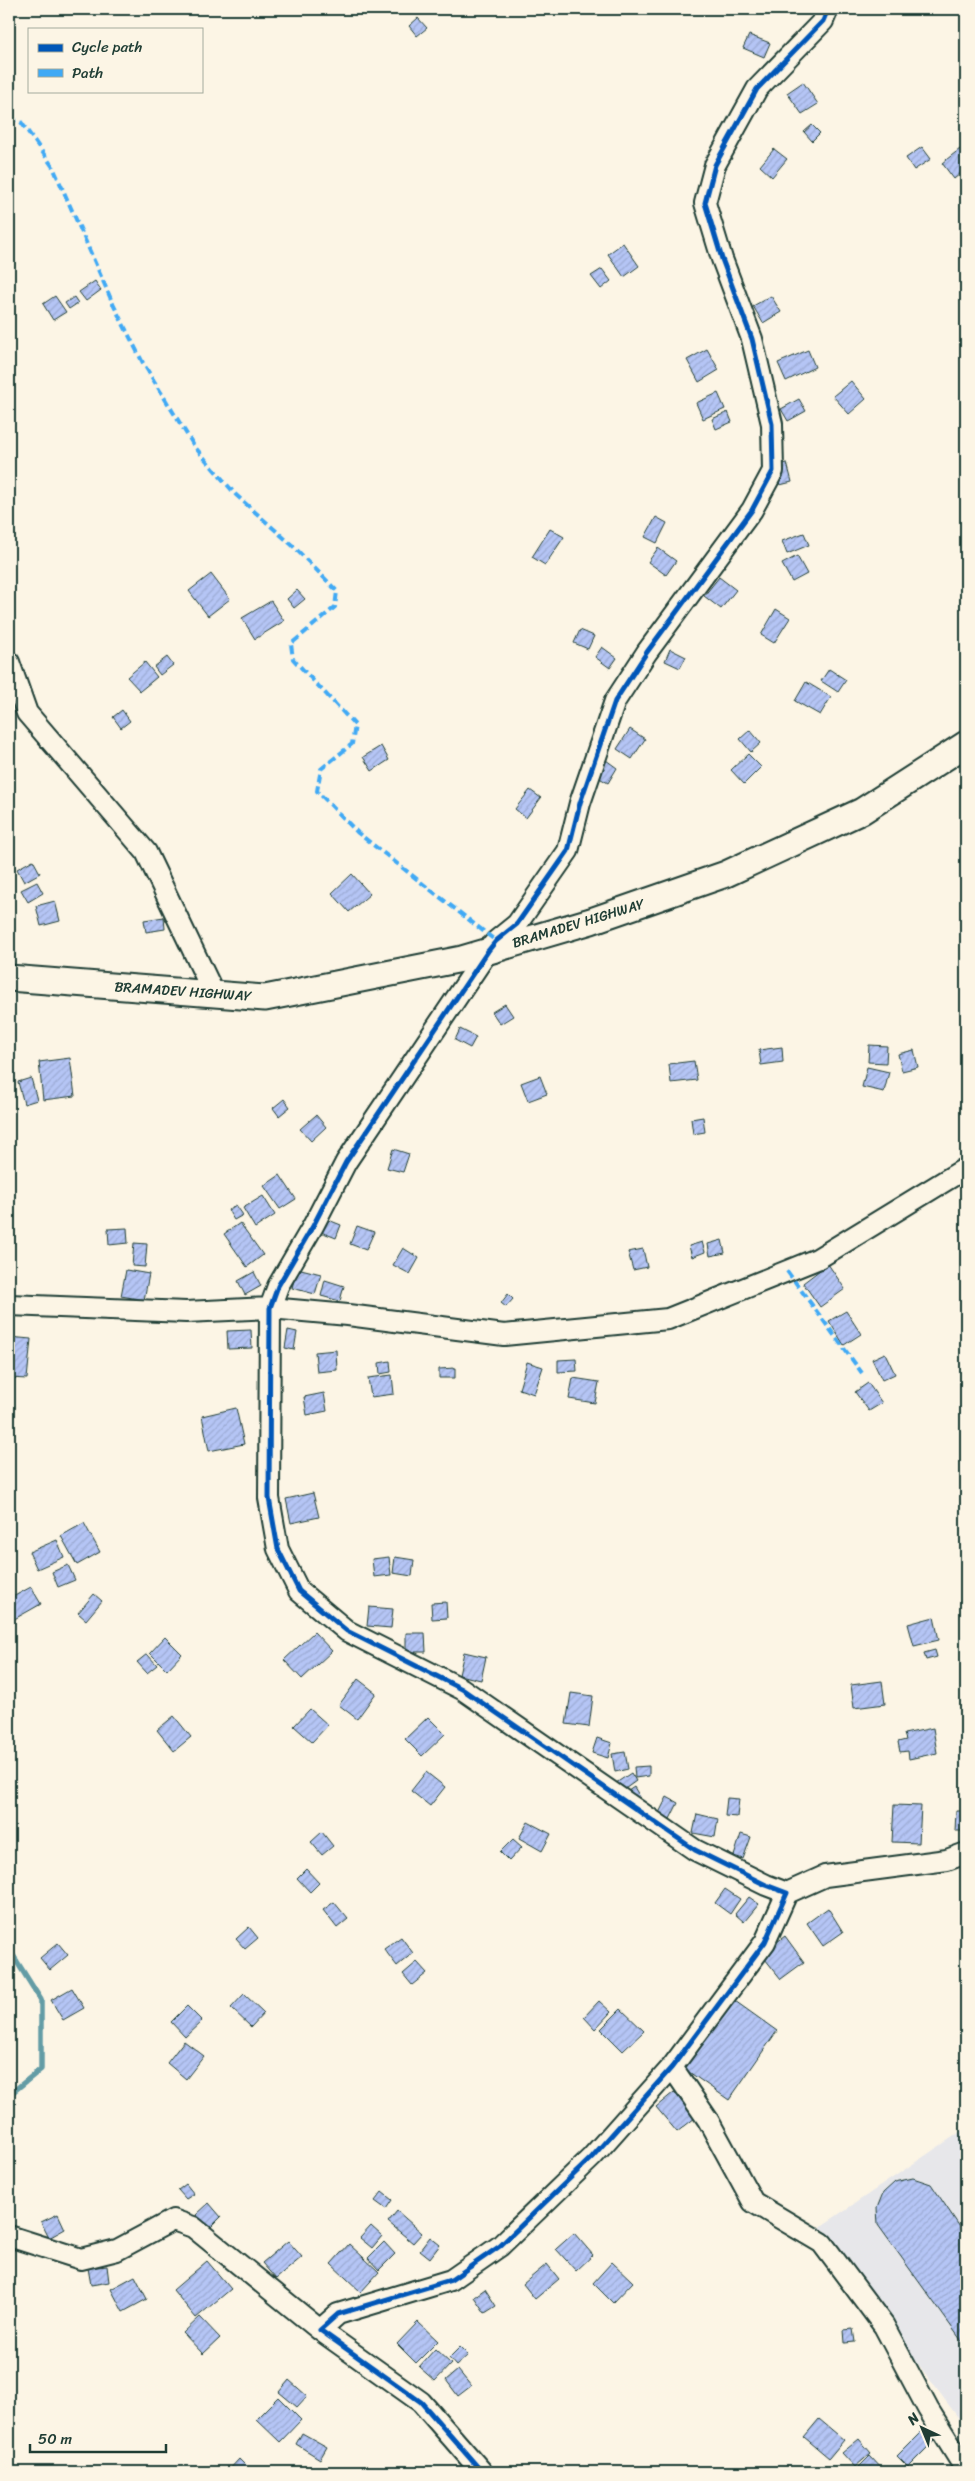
<svg xmlns="http://www.w3.org/2000/svg" width="975" height="2481" font-family="Sriracha,sans-serif">
<style>
.built{fill:#e7e7ea}
.lines{fill:none;stroke-linecap:round;stroke-linejoin:round}
.stream{stroke:#639ca5;stroke-width:5.5}
.building{fill:url(#building-hatch);stroke:#1f3d34}
.minor-casing{stroke:#1f3d34;stroke-width:24}
.tertiary-casing{stroke:#1f3d34;stroke-width:29}
.minor{stroke:#fcf5e5;stroke-width:20}
.tertiary{stroke:#fcf5e5;stroke-width:25}
.quiet{stroke:#3fa9f5;stroke-width:4;stroke-dasharray:8 4;stroke-linecap:butt}
.cycleway-casing{stroke:#fcf5e5;stroke-width:8}
.cycleway{stroke:#0057b8;stroke-width:5}
.labels{text-anchor:middle;stroke-width:4;stroke-linejoin:round;paint-order:stroke}
.street-label{font-size:14px;fill:#1f3d34;stroke:#fcf5e5}
</style>
<defs>
<pattern id="building-hatch" width="6" height="6" patternUnits="userSpaceOnUse" patternTransform="scale(1.25)"><rect width="6" height="6" fill="#b5c5f5"/><path d="M-1 1l2-2M0 6l6-6M5 7l2-2" fill="none" stroke="#9baad3"/></pattern>
</defs>
<rect width="100%" height="100%" fill="#fcf5e5"/>
<filter id="ink" filterUnits="userSpaceOnUse"><feTurbulence type="fractalNoise" baseFrequency=".02" numOctaves="2"/><feDisplacementMap in="SourceGraphic" scale="10" xChannelSelector="R" yChannelSelector="G"/><feConvolveMatrix kernelMatrix="1 2 1 2 8 2 1 2 1" color-interpolation-filters="sRGB"/></filter>
<g filter="url(#ink)">
<path class="built" d="M966 2128V2428L817 2229Z"/>
<g class="lines">
<path class="stream" d="M9 1949 41 2000V2069L9 2095"/>
</g>
<path class="building" d="M418 18 427 28 417 36 409 26Z
M749 35 770 43 764 57 743 48Z
M803 82 818 104 802 114 787 93Z
M812 125 820 133 812 141 804 132Z
M922 147 931 159 914 170 906 158Z
M774 149 787 159 772 177 760 166Z
M960 149 966 156V169L954 179 942 163Z
M623 243 639 266 624 277 608 254Z
M602 269 611 281 601 289 591 276Z
M95 281 101 290 86 301 79 292Z
M55 296 66 312 53 320 43 304Z
M771 296 781 312 763 323 753 306Z
M74 297 78 303 69 309 65 303Z
M707 349 719 370 699 382 687 360Z
M808 350 815 367 786 381 778 363Z
M851 381 866 399 849 414 833 396Z
M718 393 725 409 703 419 696 403Z
M799 399 806 411 788 421 781 409Z
M728 412 732 422 716 429 712 419Z
M787 463 792 482 780 485 774 466Z
M656 517 667 523 657 543 645 537Z
M550 529 564 537 545 565 532 557Z
M804 533 809 545 787 554 782 541Z
M658 548 676 561 666 575 648 562Z
M797 556 807 574 792 582 782 564Z
M211 574 230 599 208 616 189 591Z
M719 577 736 590 721 609 704 596Z
M297 590 305 599 294 608 287 599Z
M271 601 284 621 255 639 242 618Z
M776 609 790 618 774 643 761 635Z
M580 630 594 636 588 649 574 643Z
M602 647 617 658 610 668 595 657Z
M670 649 686 657 680 668 665 661Z
M167 657 173 665 160 675 154 667Z
M145 662 157 677 140 691 127 677Z
M829 669 846 680 838 692 821 681Z
M806 682 831 697 820 715 795 701Z
M122 710 130 721 121 728 113 717Z
M630 729 645 739 632 759 617 749Z
M750 730 761 743 751 752 740 739Z
M381 746 389 760 372 771 363 757Z
M748 754 761 767 744 784 731 770Z
M606 760 617 768 608 783 596 776Z
M530 790 541 798 526 818 515 809Z
M33 860 40 873 24 882 17 869Z
M352 874 370 894 349 912 332 893Z
M37 882 43 893 28 902 21 890Z
M55 901 60 921 41 926 36 906Z
M164 917 165 929 146 932 144 920Z
M505 1004 513 1016 500 1024 492 1012Z
M460 1029 476 1037 470 1048 455 1040Z
M869 1045 887 1046 886 1063 868 1062Z
M782 1047 783 1062 761 1065 759 1050Z
M914 1050 918 1067 902 1071 898 1054Z
M70 1058 75 1096 43 1100 39 1062Z
M694 1061 697 1080 671 1083 669 1064Z
M867 1067 889 1072 884 1092 862 1087Z
M540 1076 547 1094 528 1101 521 1083Z
M31 1078 37 1100 24 1104 18 1082Z
M284 1099 290 1107 279 1116 273 1108Z
M316 1115 326 1127 311 1141 300 1129Z
M703 1117 705 1132 693 1134 691 1119Z
M393 1149 409 1154 403 1172 387 1168Z
M280 1175 296 1199 280 1209 264 1186Z
M263 1196 275 1215 255 1228 243 1208Z
M236 1205 243 1215 234 1220 228 1210Z
M321 1217 341 1225 336 1238 316 1230Z
M240 1223 263 1255 247 1267 224 1234Z
M357 1226 374 1232 366 1250 350 1244Z
M127 1228 128 1243 109 1245 108 1229Z
M722 1240 725 1253 710 1256 708 1244Z
M702 1242 705 1252 692 1257 689 1246Z
M134 1243 147 1244 145 1267 132 1266Z
M403 1248 419 1258 410 1274 393 1265Z
M643 1249 647 1267 633 1270 628 1252Z
M828 1264 845 1289 820 1307 803 1283Z
M297 1268 321 1274 315 1294 292 1288Z
M126 1270 149 1274 144 1300 121 1296Z
M254 1272 261 1286 245 1295 238 1281Z
M325 1280 344 1286 340 1301 321 1296Z
M508 1294 513 1299 506 1307 501 1303Z
M846 1311 861 1334 844 1345 829 1321Z
M251 1330 252 1348 228 1349 227 1331Z
M288 1330 297 1332 294 1350 285 1348Z
M9 1337 31 1339 27 1379 9 1378Z
M336 1350 337 1370 317 1372 315 1352Z
M885 1353 895 1374 882 1380 872 1359Z
M576 1359 577 1371 558 1372V1360Z
M390 1361 391 1372 380 1374 379 1363Z
M527 1362 543 1367 534 1394 519 1389Z
M455 1368V1378H439V1369Z
M392 1375 394 1394 371 1397 368 1378Z
M573 1378 599 1382 595 1403 569 1399Z
M868 1383 882 1403 869 1411 855 1392Z
M324 1393 327 1411 307 1415 304 1397Z
M236 1408 244 1444 209 1451 202 1416Z
M313 1493 319 1517 291 1523 286 1499Z
M84 1523 100 1552 77 1565 61 1536Z
M57 1540 64 1557 37 1569 29 1552Z
M389 1557 391 1575 374 1577 372 1559Z
M395 1557 414 1560 412 1576 393 1573Z
M68 1565 75 1580 58 1587 52 1572Z
M31 1587 41 1604 9 1622V1599Z
M94 1594 102 1601 86 1620 78 1613Z
M446 1602 447 1618 432 1619 431 1603Z
M369 1607 393 1609 391 1628 367 1626Z
M934 1617 939 1640 914 1646 908 1624Z
M314 1632 332 1651 302 1679 284 1660Z
M406 1633H425L426 1652H406Z
M165 1637 182 1654 167 1670 150 1653Z
M935 1650 937 1657 926 1660 924 1653Z
M464 1652 486 1657 481 1680 459 1675Z
M147 1654 157 1665 147 1673 137 1662Z
M358 1679 376 1693 357 1719 339 1705Z
M882 1681 885 1704 854 1708 851 1685Z
M571 1693 593 1696 589 1727 566 1724Z
M310 1709 328 1725 312 1742 294 1726Z
M174 1716 191 1737 174 1751 157 1730Z
M428 1717 445 1734 422 1756 405 1739Z
M933 1728 937 1753 909 1759 908 1751 900 1752 898 1742 906 1740 904 1734Z
M597 1738 612 1743 608 1758 592 1753Z
M625 1752 628 1769 615 1772 612 1754Z
M649 1766V1776L635 1778 634 1767Z
M426 1772 445 1787 430 1806 411 1791Z
M631 1773 636 1781 622 1791 616 1783Z
M634 1787 640 1797 632 1803 625 1793Z
M667 1797 678 1803 669 1821 658 1815Z
M727 1798 739 1799 737 1817 725 1816Z
M894 1805 921 1806 919 1843 892 1842Z
M956 1811H966V1831H955Z
M697 1814 718 1819 715 1837 693 1833Z
M528 1822 551 1834 542 1851 519 1838Z
M322 1832 333 1846 322 1855 311 1842Z
M741 1834 751 1837 743 1859 734 1856Z
M513 1839 522 1847 509 1861 500 1852Z
M306 1869 319 1883 310 1892 297 1878Z
M725 1889 740 1899 730 1914 715 1903Z
M749 1897 759 1904 744 1922 735 1914Z
M334 1902 348 1919 337 1928 323 1910Z
M828 1908 843 1932 823 1946 807 1923Z
M249 1927 258 1938 245 1949 236 1939Z
M785 1936 804 1962 781 1979 761 1954Z
M401 1937 413 1953 397 1966 384 1949Z
M58 1943 68 1955 50 1970 40 1958Z
M417 1962 427 1973 412 1985 403 1974Z
M72 1988 84 2008 63 2020 51 2000Z
M244 1994 264 2013 251 2027 231 2008Z
M728 1996 777 2031 729 2100 679 2065Z
M599 2001 611 2012 595 2029 584 2017Z
M187 2006 202 2021 185 2037 171 2022Z
M621 2009 644 2031 623 2051 601 2029Z
M184 2041 204 2056 186 2079 167 2063Z
M674 2092 695 2118 677 2132 656 2107Z
M913 2178 931 2184 966 2236V2347L878 2225 877 2208 883 2193 895 2182Z
M186 2184 194 2194 186 2199 178 2190Z
M382 2192 392 2200 386 2209 375 2201Z
M209 2203 221 2217 209 2229 196 2215Z
M397 2211 422 2233 413 2243 388 2222Z
M58 2214 65 2229 49 2238 41 2222Z
M371 2226 382 2236 372 2248 360 2238Z
M574 2233 593 2255 576 2271 556 2249Z
M430 2237 440 2245 430 2258 420 2250Z
M288 2241 302 2257 276 2279 262 2263Z
M384 2242 395 2254 379 2270 368 2258Z
M349 2244 379 2272 361 2292 331 2264Z
M207 2261 231 2289 196 2318 173 2290Z
M612 2262 633 2282 613 2303 593 2283Z
M547 2264 559 2279 535 2299 523 2284Z
M107 2266 109 2282 91 2285 88 2268Z
M135 2276 147 2299 123 2312 111 2289Z
M485 2289 496 2306 485 2313 474 2297Z
M200 2317 220 2338 203 2354 183 2333Z
M418 2322 438 2341 416 2363 397 2344Z
M853 2329 855 2342 845 2343 844 2330Z
M460 2347 468 2355 456 2366 449 2358Z
M435 2349 451 2364 435 2381 419 2367Z
M458 2370 471 2386 458 2396 446 2380Z
M289 2380 307 2396 297 2407 279 2392Z
M278 2397 301 2420 280 2442 256 2419Z
M819 2419 844 2440 829 2458 804 2437Z
M923 2430 934 2441 908 2467 897 2456Z
M302 2433 327 2447 320 2459 296 2444Z
M859 2439 871 2453 855 2467 842 2453Z
M870 2456 883 2470 881 2472H864L859 2467Z
M239 2459 252 2472H227Z
M464 2463 473 2472H454Z"/>
<g class="lines">
<defs>
<path id="minor" d="M9 662 27 713 146 852 214 994
M9 1305 186 1312 270 1308 348 1315 504 1335 668 1319 817 1259 966 1168
M787 1893 825 1876 947 1860 966 1853
M672 2067 708 2120 753 2202 822 2243 884 2326 928 2409 966 2470
M9 2236 81 2259 117 2250 173 2220 193 2227 320 2330
M482 2472 421 2402 320 2330 338 2314 451 2280 500 2246 592 2157 672 2067 765 1942 787 1893 766 1885 695 1850 462 1689 347 1631 299 1591 278 1549 269 1498 270 1308 278 1286 313 1226 346 1162 488 951 496 941 517 924 568 851 580 803 615 701 647 652 752 510 773 471 772 424 752 339 722 259 705 203 715 165 757 89 823 21 828 9"/>
<path id="tertiary" d="M9 978 265 998 462 959 591 921 726 874 862 811 966 744"/>
</defs>
<use href="#minor" class="minor-casing"/>
<use href="#tertiary" class="tertiary-casing"/>
<use href="#minor" class="minor"/>
<use href="#tertiary" class="tertiary"/>
<path class="quiet" d="M9 118 21 122 53 167 114 306 143 363 194 446 236 495 292 545 337 591 335 607 291 644 293 659 355 725 352 744 321 769 317 791 358 833 496 941
M787 1271 862 1373"/>
<defs>
<path id="cycleway" d="M482 2472 421 2402 320 2330 338 2314 451 2280 500 2246 592 2157 672 2067 765 1942 787 1893 766 1885 695 1850 462 1689 347 1631 299 1591 278 1549 269 1498 270 1308 278 1286 313 1226 346 1162 488 951 496 941 517 924 568 851 580 803 615 701 647 652 752 510 773 471 772 424 752 339 722 259 705 203 715 165 757 89 823 21 828 9"/>
</defs>
<use href="#cycleway" class="cycleway-casing"/>
<use href="#cycleway" class="cycleway"/>
</g>
</g>
<g class="labels">
<g class="street-label">
<text transform="translate(578 923) rotate(-17)" y="5">BRAMADEV HIGHWAY</text>
<text transform="translate(183 991) rotate(4)" y="5">BRAMADEV HIGHWAY</text>
</g>
</g>
<rect width="975" height="2481" fill="none" stroke="#fcf5e5" stroke-width="30"/>
<rect x="15" y="15" width="945" height="2451" fill="none" stroke="#1f3d34" stroke-width="2" filter="url(#ink)"/>
<rect x="28" y="28" width="175" height="65" fill="#fcf5e5" stroke="#a4ab9e"/>
<rect x="38" y="44" width="25" height="8" fill="#0057b8" stroke="#a4ab9e"/>
<text x="72" y="52" font-size="15" fill="#1f3d34">Cycle path</text>
<rect x="38" y="69" width="25" height="8" fill="#3fa9f5" stroke="#a4ab9e"/>
<text x="72" y="78" font-size="15" fill="#1f3d34">Path</text>
<g transform="translate(922 2428) rotate(316)" stroke="#fcf5e5" stroke-width="4" paint-order="stroke">
<path d="M0-4L9 19L0 12L-9 19Z" fill="#1f3d34"/>
<text y="-8" font-size="14" font-weight="bold" text-anchor="middle" fill="#1f3d34">N</text>
</g>
<path d="M30 2444v8h136v-8" fill="none" stroke="#1f3d34" stroke-width="2.5"/>
<text x="38" y="2444" font-size="15" fill="#1f3d34" stroke="#fcf5e5" stroke-width="4" paint-order="stroke">50 m</text>
</svg>
